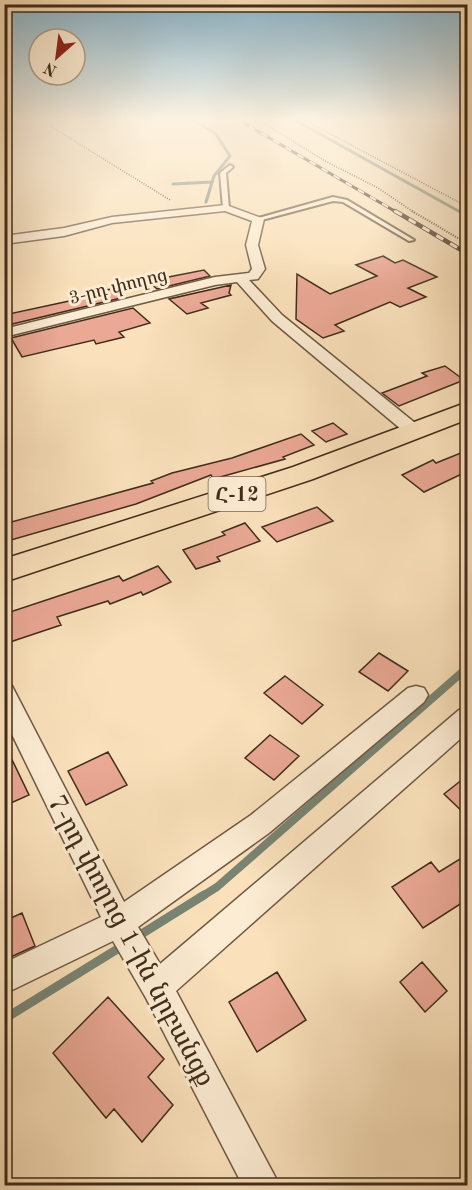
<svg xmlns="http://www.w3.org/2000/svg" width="472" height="1190" font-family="'Old Standard TT','Noto Serif Armenian',serif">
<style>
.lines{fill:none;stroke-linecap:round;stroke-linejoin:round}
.stream-far3{stroke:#798473;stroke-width:3}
.stream-far2{stroke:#798473;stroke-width:4}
.stream-far1{stroke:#798473;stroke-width:8}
.stream{stroke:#798473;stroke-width:9}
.building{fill:#eaa895;stroke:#402c1b;stroke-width:1.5}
.lane-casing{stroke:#6e5943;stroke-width:4}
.street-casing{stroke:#6e5943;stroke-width:3}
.primary-casing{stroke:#402c1b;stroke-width:3}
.path-far1{stroke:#402c1b;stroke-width:1.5;stroke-dasharray:1 1.5;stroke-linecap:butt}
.path{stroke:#402c1b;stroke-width:2;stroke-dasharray:1 1.5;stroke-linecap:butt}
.lane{fill:#fcecd3;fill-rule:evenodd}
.street{fill:#fcecd3;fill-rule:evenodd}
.primary{fill:#fae1bb;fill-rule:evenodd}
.rail-far1-casing{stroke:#402c1b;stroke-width:3}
.rail-casing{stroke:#402c1b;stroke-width:4.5}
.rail-far1{stroke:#fcecd3;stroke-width:2;stroke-dasharray:7;stroke-linecap:butt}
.rail{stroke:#fcecd3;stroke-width:3;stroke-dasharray:8;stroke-linecap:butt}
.labels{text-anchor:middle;stroke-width:6;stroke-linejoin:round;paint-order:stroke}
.far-street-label{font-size:18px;fill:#402c1b;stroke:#fcecd3}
.shield{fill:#fcecd3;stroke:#786652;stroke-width:1.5}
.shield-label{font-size:20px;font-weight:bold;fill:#402c1b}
.near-street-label{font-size:26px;fill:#402c1b;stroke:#fcecd3}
</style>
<rect width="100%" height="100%" fill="#fae1bb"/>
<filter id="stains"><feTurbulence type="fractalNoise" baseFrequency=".00333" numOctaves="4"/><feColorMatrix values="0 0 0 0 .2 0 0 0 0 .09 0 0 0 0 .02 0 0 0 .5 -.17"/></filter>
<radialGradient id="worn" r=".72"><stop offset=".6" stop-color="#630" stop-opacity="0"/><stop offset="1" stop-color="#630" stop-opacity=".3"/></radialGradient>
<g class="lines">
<path class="stream-far3" d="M192 119 215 133 230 156 214 176 206 202
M293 119 462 213
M173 184 212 182"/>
<path class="stream-far2" d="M460 211 468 216"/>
<path class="stream-far1" d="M201 897 217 887 468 667"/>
<path class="stream" d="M135 938 204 895
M4 1019 124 945"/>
</g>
<path class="building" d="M383 256 395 263 403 260 437 277 408 288 426 297 400 307 390 302 335 325 344 331 323 338 296 319 297 274 330 294 377 276 356 265Z
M204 270 210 276 157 289 148 281Z
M231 285 229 293 231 295 201 303 208 308 187 314 169 299Z
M111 289 121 298 4 326V315L97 295 94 292Z
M133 308 150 323 119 332 124 337 96 344 94 340 22 357 11 338Z
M445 366 464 380 399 406 382 393 427 376 422 373Z
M333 423 347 434 326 442 312 431Z
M301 434 314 445 283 457 285 459 213 479 211 475 136 504 4 542V524L153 483 151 481 172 473 232 458Z
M468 450V471L424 492 402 475 433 460 436 463Z
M317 507 333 521 277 542 262 527Z
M245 523 260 541 217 557 220 561 196 569 183 550 225 535 222 532Z
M158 566 171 582 143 595 141 592 110 604 108 601 57 617 61 625 10 642 4 629V614L119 576 123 581Z
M379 653 408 671 388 691 359 672Z
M285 676 323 705 302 724 264 693Z
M270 735 299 756 274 780 245 758Z
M4 743 29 795 4 806Z
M108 752 127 785 86 805 68 771Z
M468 775V817L444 794Z
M468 854V899L423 928 392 887 431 862 439 872Z
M22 913 35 946 4 960V921Z
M422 962 447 991 425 1012 400 982Z
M277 972 306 1020 257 1052 229 1002Z
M108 997 164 1059 148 1077 173 1105 142 1142 114 1109 106 1118 53 1053Z"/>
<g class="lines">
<defs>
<path id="lane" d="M4 119H13L4 121Z
M230 165 233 167 226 173 229 208 226 210 223 208 220 173Z
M333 197 347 200 414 240 409 241 343 202 333 201 258 221 255 219Z
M468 492V500L465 499 462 495Z"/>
<path id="street" d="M226 205 264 219 258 245 265 269 258 279 249 280 282 315 420 427 422 431 420 435H408L272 321 237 282 215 285 4 337V329L215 277 249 273 252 269 246 245 252 221 225 211 112 223 64 236 4 244V236L64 228 112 217Z
M4 684 12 686 124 902 251 815 408 688 416 686 424 688 428 695 424 702 269 833 138 927 160 964 459 710 468 707V732L176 991 280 1186H243L146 998 113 941 4 994V963L101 917 4 718Z"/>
<path id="primary" d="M468 402V419L313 479 4 582V559L293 467Z"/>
</defs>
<use href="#lane" class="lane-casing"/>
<use href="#street" class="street-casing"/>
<use href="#primary" class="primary-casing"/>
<path class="path-far1" d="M46 119 55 129 170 200
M257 119 325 161 378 188 415 213
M302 119 468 207"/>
<path class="path" d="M412 211 468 244"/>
<use href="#lane" class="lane"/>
<use href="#street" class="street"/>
<use href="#primary" class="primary"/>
<defs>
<path id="rail-far1" d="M237 119 398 213"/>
<path id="rail" d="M395 211 468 254"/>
</defs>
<use href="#rail-far1" class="rail-far1-casing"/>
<use href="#rail" class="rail-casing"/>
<use href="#rail-far1" class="rail-far1"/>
<use href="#rail" class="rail"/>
</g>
<linearGradient id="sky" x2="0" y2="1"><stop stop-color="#8bb8d0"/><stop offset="0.42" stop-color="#fdf2e0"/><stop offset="1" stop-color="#fdf2e0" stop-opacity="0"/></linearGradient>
<rect width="472" height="286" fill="url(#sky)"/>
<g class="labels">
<g class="far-street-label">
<text transform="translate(118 286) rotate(-14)" y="6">3-րդ փողոց</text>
</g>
<rect class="shield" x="208.5" y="477" width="57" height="34" rx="4.5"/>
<g class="shield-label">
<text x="237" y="501">Հ-12</text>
</g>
<g class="near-street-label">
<text transform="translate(132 940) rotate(62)" y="9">7-րդ փողոց 1-ին նրբանցք</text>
</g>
</g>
<rect width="472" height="1190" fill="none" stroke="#fae1bb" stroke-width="24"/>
<rect x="6" y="6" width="460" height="1178" fill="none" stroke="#402c1b" stroke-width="3"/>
<rect x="12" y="12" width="448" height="1166" fill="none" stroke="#402c1b" stroke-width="1.5"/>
<g transform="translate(57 57) rotate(208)"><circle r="28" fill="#fcecd3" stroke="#b19f89" stroke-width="1.5"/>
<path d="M0-4.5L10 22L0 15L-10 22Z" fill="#8f2418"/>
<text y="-9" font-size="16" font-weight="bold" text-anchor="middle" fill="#402c1b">N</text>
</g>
<rect width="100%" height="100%" filter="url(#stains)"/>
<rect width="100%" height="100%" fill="url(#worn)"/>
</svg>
